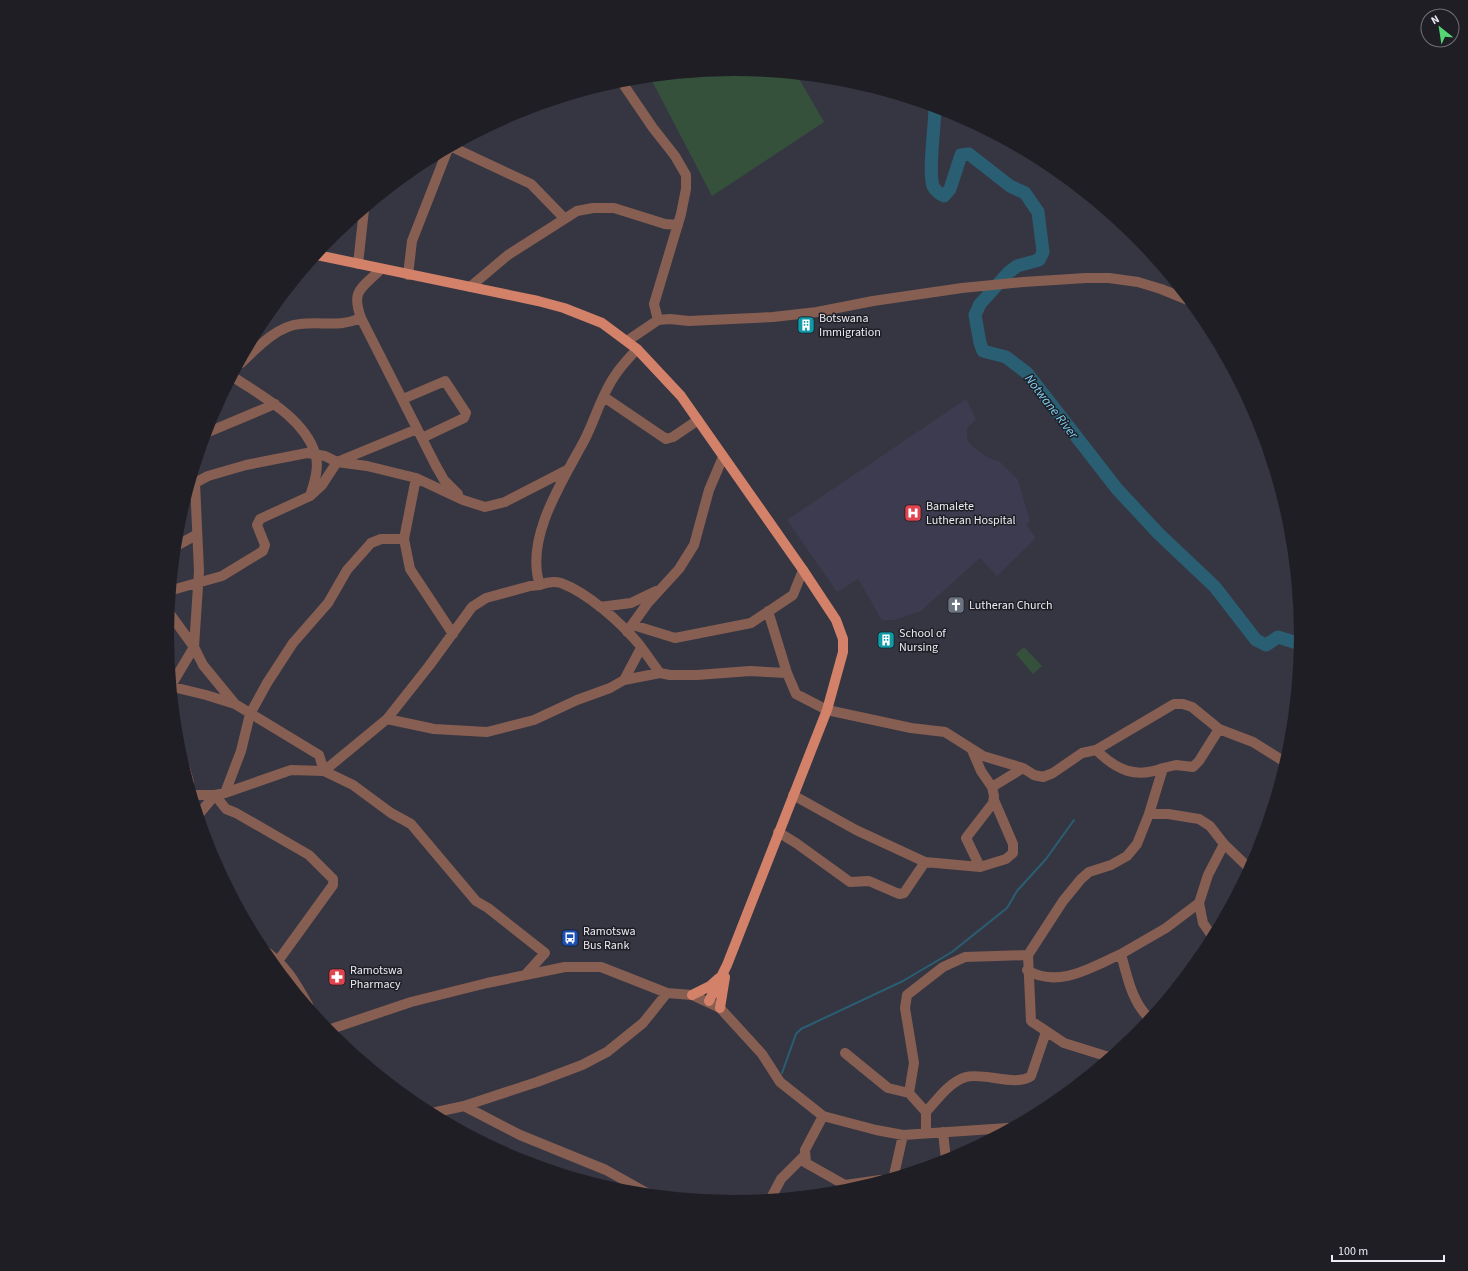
<svg xmlns="http://www.w3.org/2000/svg" width="1468" height="1271" font-family="'Source Sans 3',sans-serif">
<style>
.built{fill:#3c3b4f}
.green{fill:#35513c}
.lines{fill:none;stroke-linecap:round;stroke-linejoin:round}
.stream{stroke:#2a5e73;stroke-width:2}
.river{stroke:#2a5e73;stroke-width:13}
.minor{stroke:#875f52;stroke-width:10}
.major{stroke:#d38269;stroke-width:10}
.labels{text-anchor:middle;stroke-width:3;stroke-linejoin:round;paint-order:stroke}
.poi-label{font-size:12px;fill:#ebebf4;stroke:#1e1e24;text-anchor:start}
.water-label{font-size:13px;font-style:italic;fill:#7fd2f6;stroke:#1e1e24}
</style>
<rect width="100%" height="100%" fill="#363643"/>
<path class="built" d="M966 399 976 419 967 428V440L972 446 987 457 1000 462 1018 480 1030 521 1026 525 1036 538 997 576 980 558 921 611 894 620H882L858 579 837 592 787 520Z"/>
<path class="green" d="M734 69 797 75 824 122 712 196 650 77Z
M1024 647 1042 666 1033 674 1016 654Z"/>
<g class="lines">
<path class="stream" d="M782 1073 796 1034 801 1029 903 981 952 952 1007 908 1017 891 1046 859 1074 820"/>
<path class="river" d="M935 107C935 126 928 171 933 186 935 190 940 195 944 196L950 189 961 155 969 154 1010 186 1025 193 1038 212 1043 252 1039 260 1017 266 1008 273 980 304 975 315 980 343 983 351 1006 357 1027 373 1117 489 1159 534 1215 587 1256 640 1266 645 1278 637 1300 644"/>
<path class="minor" d="M621 81 653 128 675 156 686 175V189L681 214 654 304 658 320
M452 147 531 184 564 218
M358 264 364 210
M380 270C361 289 351 290 361 318L436 466 444 480 458 494
M408 275 412 241 448 149
M470 287 508 255 577 211 593 208H614L665 224 678 225
M627 341 658 320 670 319 689 321 773 317 817 312 873 301 962 288 1023 282 1086 278H1109L1138 282 1161 289 1188 300
M241 363C257 348 277 326 300 324 324 321 337 328 361 318
M233 377C262 396 304 418 315 453 320 466 314 484 310 496
M604 397 666 439 673 437 698 420
M403 399 445 381 466 413 464 418 422 438
M206 433 275 404
M416 478 404 539 410 569 453 634
M191 485 208 476 246 465 307 453 325 456 337 462 367 466 416 478 463 500 485 507 505 502 567 470
M176 546 196 535
M540 585C547 582 554 581 561 583 588 593 620 622 638 643 646 653 652 663 660 673
M172 590 222 576 263 551 265 545 257 525 260 519 310 496 322 485 337 462 417 429
M600 607 631 603 656 591
M768 611 787 673 796 694 827 710 911 728 945 732 983 756 1023 768
M170 614 194 647 203 665 235 704
M633 625 675 638 751 623 793 595 803 570
M627 632 647 604 679 569 694 545 709 490 723 457
M624 680 641 648
M172 684 194 647 199 571 195 483
M173 687 206 695 235 704 319 755 324 771 353 785 391 813 411 824 476 901 488 908 545 953 526 974
M387 719 434 729 487 732 534 720 577 700 610 688 624 680 660 673 670 675H697L750 671 787 673
M972 750 981 771 992 787
M1096 750C1117 770 1135 779 1163 768
M185 768 189 782
M225 793 241 751 250 714 267 683 293 643 328 603 347 570 371 543 381 539H404
M193 795H215L226 809 236 813 309 855 333 879V885L278 961
M793 795 856 830 925 862 980 867 1006 859 1013 853V844L994 800
M199 814 215 795 225 793 291 770 324 771 387 719 429 666 472 607 486 598 530 586 540 585C524 539 563 480 584 441 595 420 601 396 614 377 620 367 629 358 637 349
M1149 814H1168L1199 819 1210 826 1224 844 1249 868
M778 832 796 843 850 882 869 881 899 894 904 893 925 862
M980 867 966 838 993 803 994 796 992 787 1023 768 1034 775 1043 777 1053 773 1082 753 1096 750 1174 704H1183L1192 707 1219 729 1253 742 1285 762
M1199 903 1203 923 1212 936
M262 949C285 963 296 983 308 1005
M1121 954 1166 928 1199 903 1208 875 1224 844
M1027 970C1058 989 1092 967 1121 954 1127 976 1132 1002 1149 1018
M328 1030 411 1002 487 983 565 967H601L667 993 692 995 720 1008 762 1054 780 1082 823 1116 876 1130 903 1135 1008 1128
M845 1053 888 1088 909 1093
M1109 1057 1064 1043 1031 1021 1028 955 1063 901 1081 879 1089 872 1111 865 1127 856 1137 844 1149 814 1163 768 1176 765 1193 767 1199 761 1219 729
M464 1106 520 1135 606 1170 647 1193
M926 1112 909 1093 914 1063 905 1008 907 995 943 967 965 957 1028 955
M432 1113 464 1106 537 1082 582 1065 607 1052 643 1023 667 993
M823 1116 805 1150 806 1163 845 1185 880 1180
M943 1132 946 1160
M926 1133V1112C937 1100 949 1082 966 1077 983 1072 1017 1087 1031 1076L1046 1032
M892 1177 894 1175 903 1135
M771 1198 781 1179 805 1155"/>
<path class="major" d="M317 255 538 301 564 308 602 323 637 349 681 396 803 570 836 620 843 639V652L827 710 727 965 709 1001
M692 995 710 986 719 978
M720 1008 725 977"/>
</g>
<defs>
<symbol id="building-square" viewBox="-11 -11 22 22"><rect x="-9" y="-9" width="18" height="18" rx="4" fill="#0f9aa8" stroke="#1e1e24"/><path d="M-4-6H4V6H1V3H-1V6H-4ZM-2.5-4.3h1.7v1.8h-1.7ZM.8-4.3h1.7v1.8H.8ZM-2.5-1h1.7V.8h-1.7ZM.8-1h1.7V.8H.8Z" fill="#fff"/></symbol>
<symbol id="hospital-square" viewBox="-11 -11 22 22"><rect x="-9" y="-9" width="18" height="18" rx="4" fill="#e0444e" stroke="#1e1e24"/><path d="M-5-5h3v3.5h4V-5h3V5h-3V1.5h-4V5h-3Z" fill="#fff"/></symbol>
<symbol id="church-square" viewBox="-11 -11 22 22"><rect x="-9" y="-9" width="18" height="18" rx="4" fill="#6b7280" stroke="#1e1e24"/><path d="M-1.2-6h2.4v3.5h3.3v2.4h-3.3V6h-2.4V-.1h-3.3v-2.4h3.3Z" fill="#fff"/></symbol>
<symbol id="bus-square" viewBox="-11 -11 22 22"><rect x="-9" y="-9" width="18" height="18" rx="4" fill="#1a4fb4" stroke="#1e1e24"/><path d="M-5-6H5V4H4V6H2V4H-2V6H-4V4H-5ZM-3.5-4V0h7V-4ZM-3.5 1.2v1.5H-2V1.2ZM2 1.2v1.5H3.5V1.2Z" fill="#fff"/></symbol>
<symbol id="pharmacy-square" viewBox="-11 -11 22 22"><rect x="-9" y="-9" width="18" height="18" rx="4" fill="#e0444e" stroke="#1e1e24"/><path d="M-2-6h4v4h4v4h-4v4h-4v-4h-4v-4h4Z" fill="#fff"/></symbol>
</defs>
<g fill-rule="evenodd">
<use href="#building-square" x="796" y="315" width="20" height="20"/>
<use href="#hospital-square" x="903" y="503" width="20" height="20"/>
<use href="#church-square" x="946" y="595" width="20" height="20"/>
<use href="#building-square" x="876" y="630" width="20" height="20"/>
<use href="#bus-square" x="560" y="928" width="20" height="20"/>
<use href="#pharmacy-square" x="327" y="967" width="20" height="20"/>
</g>
<g class="labels">
<g class="poi-label">
<text x="819" y="322">Botswana<tspan x="819" dy="14">Immigration</tspan></text>
<text x="926" y="510">Bamalete<tspan x="926" dy="14">Lutheran Hospital</tspan></text>
<text x="969" y="609">Lutheran Church</text>
<text x="899" y="637">School of<tspan x="899" dy="14">Nursing</tspan></text>
<text x="583" y="935">Ramotswa<tspan x="583" dy="14">Bus Rank</tspan></text>
<text x="350" y="974">Ramotswa<tspan x="350" dy="14">Pharmacy</tspan></text>
</g>
<g class="water-label">
<text transform="translate(1052 406) rotate(52)" y="5">Notwane River</text>
</g>
</g>
<path d="M0 0H1468V1271H0ZM733 76H735A559 559 0 0 1 1294 635V636A559 559 0 0 1 735 1195H733A559 559 0 0 1 174 636V635A559 559 0 0 1 733 76Z" fill="#1e1e24" fill-rule="evenodd"/>
<g transform="translate(1440 28) rotate(330)"><circle r="19" fill="#1e1e24" stroke="#707077"/>
<path d="M0-3L7 15L0 10L-7 15Z" fill="#53d673"/>
<text y="-6" font-size="11" font-weight="bold" text-anchor="middle" fill="#ebebf4">N</text>
</g>
<path d="M1332 1255v6h112v-6" fill="none" stroke="#ebebf4" stroke-width="2"/>
<text x="1338" y="1255" font-size="12" fill="#ebebf4" stroke="#1e1e24" stroke-width="3" paint-order="stroke">100 m</text>
</svg>
